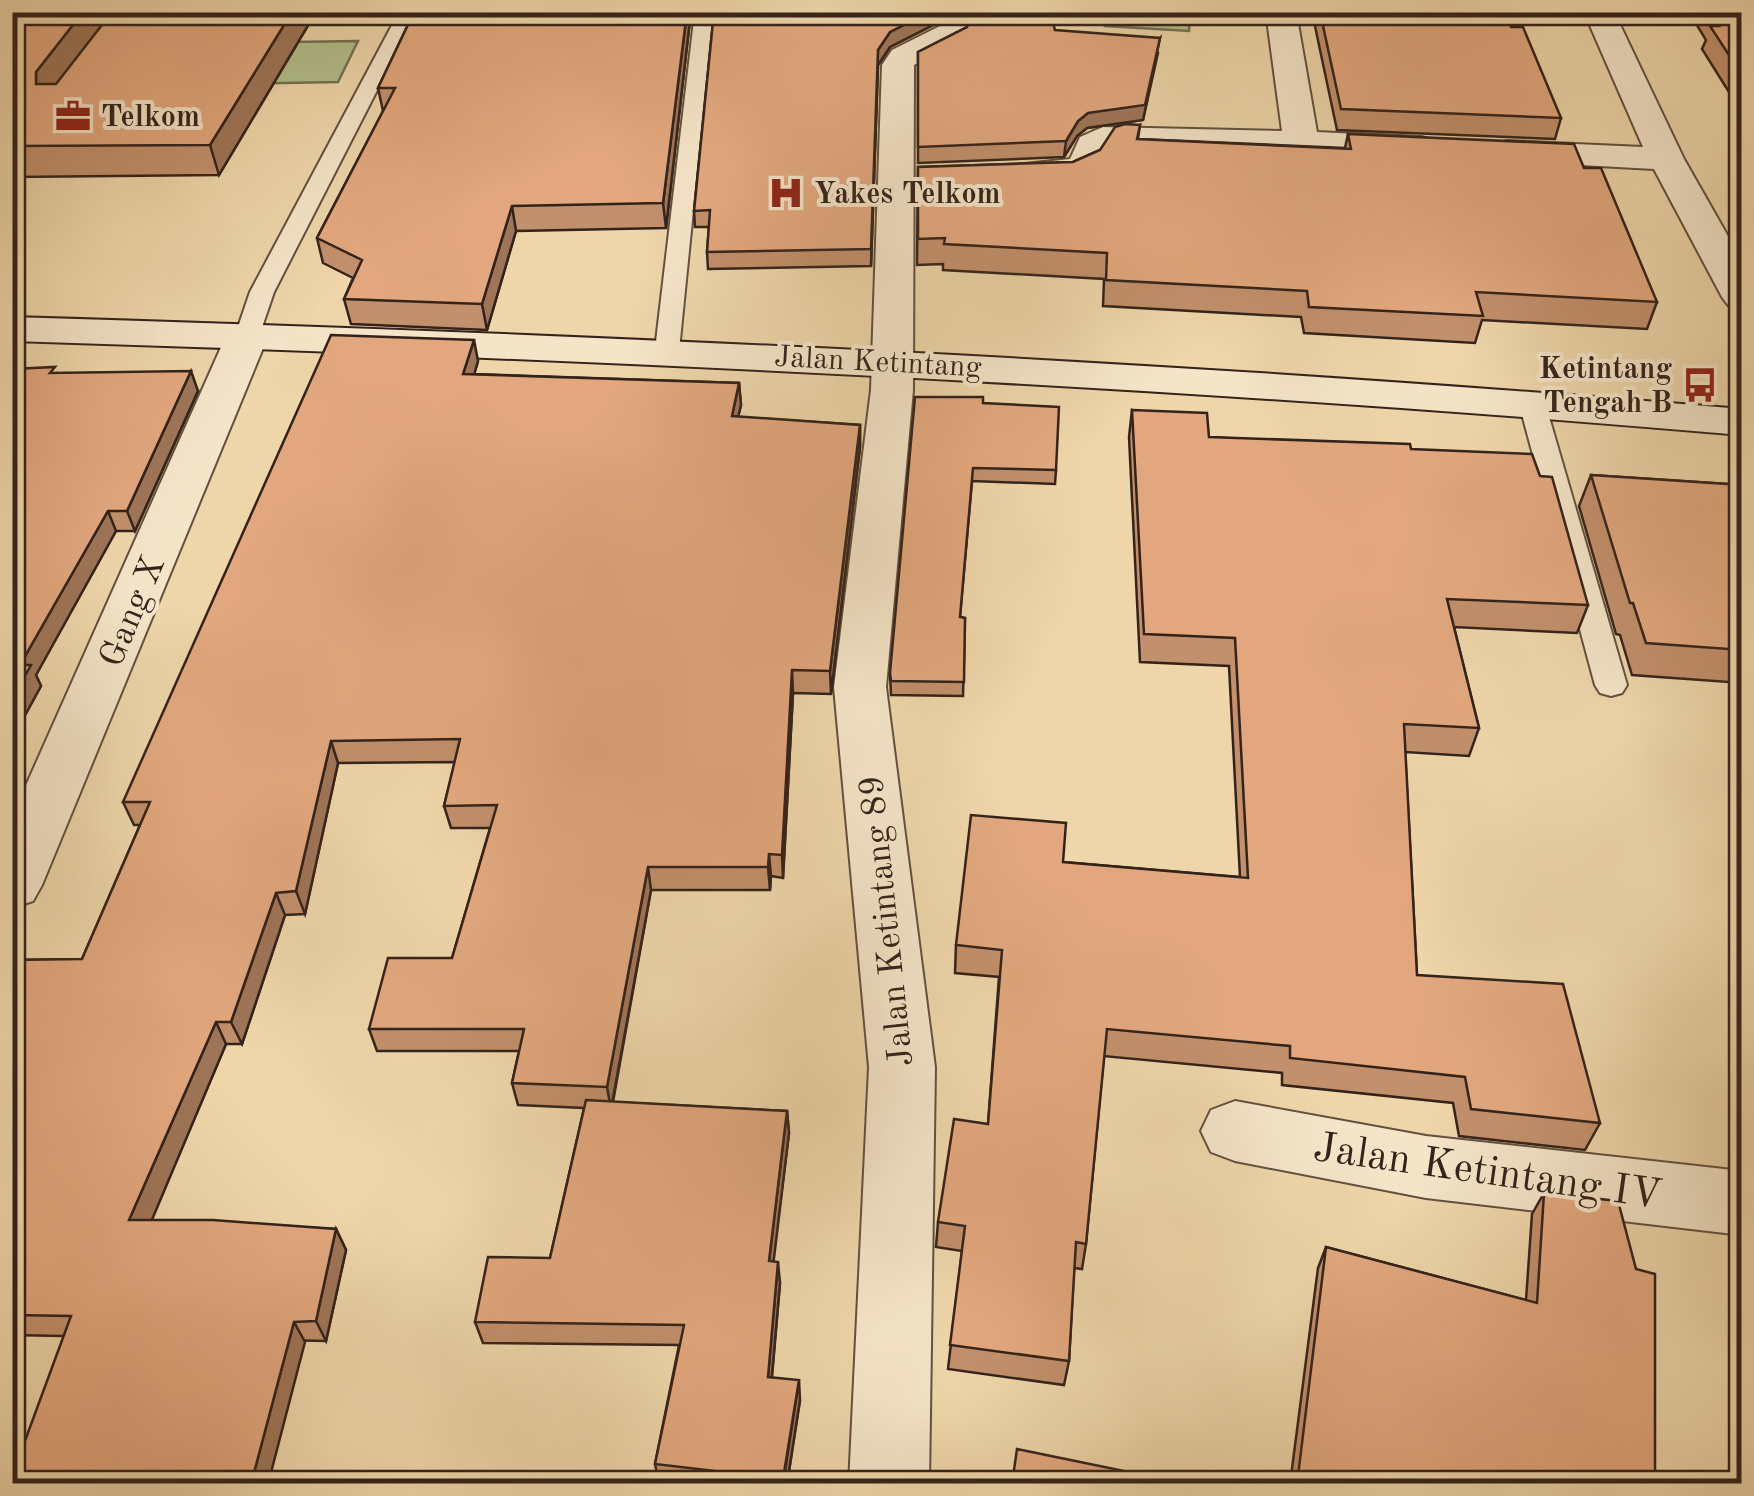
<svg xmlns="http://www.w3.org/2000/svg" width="1754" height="1496" font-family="'Old Standard TT',serif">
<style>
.green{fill:#b3bf8d;stroke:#747154;stroke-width:2.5}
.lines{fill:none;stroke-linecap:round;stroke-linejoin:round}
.lane-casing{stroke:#63503e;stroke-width:4}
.street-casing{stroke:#63503e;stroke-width:4}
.secondary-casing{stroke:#35231a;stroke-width:4}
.lane{fill:#f4e4c8;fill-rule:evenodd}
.street{fill:#f4e4c8;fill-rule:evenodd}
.secondary{fill:#f4e4c8;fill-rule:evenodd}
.wall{fill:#c2906c;stroke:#35231a;stroke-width:2.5}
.shaded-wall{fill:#9e7558;stroke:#35231a;stroke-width:2.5}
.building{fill:#e2a77e;stroke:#35231a;stroke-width:2.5}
.labels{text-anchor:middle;stroke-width:8;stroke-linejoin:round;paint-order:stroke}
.far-poi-label{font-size:30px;font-weight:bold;fill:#35231a;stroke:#f4e4c8;text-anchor:start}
.far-street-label{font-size:30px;fill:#35231a;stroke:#f4e4c8}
.street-label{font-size:35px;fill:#35231a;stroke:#f4e4c8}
.near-street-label{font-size:42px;fill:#35231a;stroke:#f4e4c8}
</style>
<rect width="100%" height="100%" fill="#eed6aa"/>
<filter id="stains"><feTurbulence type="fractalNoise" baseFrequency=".002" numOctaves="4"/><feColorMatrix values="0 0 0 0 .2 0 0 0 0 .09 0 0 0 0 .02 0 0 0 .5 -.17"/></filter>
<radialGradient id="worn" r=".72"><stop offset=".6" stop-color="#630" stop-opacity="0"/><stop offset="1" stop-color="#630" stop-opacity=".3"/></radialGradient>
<path class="green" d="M1106 13H1190L1189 31 1105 26Z
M358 41 338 82 160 85 158 44Z"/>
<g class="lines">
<defs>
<path id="lane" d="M399 12H417L274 292 259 336 256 341H238L235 336 250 292Z
M695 12H713L679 350 667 357 655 350Z
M1532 395 1545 403 1627 685 1622 693 1611 696 1600 693 1595 685 1519 403Z"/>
<path id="street" d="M944 12H974L965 38 914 65 913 390 886 687 935 1067 929 1484H849L869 1067 834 687 871 390 882 65 892 50 940 26Z
M1266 12H1296L1317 132 1421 137 1433 140 1438 147 1433 154 1421 157 1122 145 1108 149 1097 176C1072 182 1040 187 1015 181L1010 173 1015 165 1070 159 1080 137 1103 127 1282 131Z
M1584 12H1614L1684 159 1742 261V309L1728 305 1722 297 1654 169 1507 161 1495 158 1490 151 1495 144 1507 141 1643 147Z
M247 324 262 327 268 336 42 885 33 901 12 908V817L226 336 232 327Z
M1235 1101 1426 1136 1742 1171V1235L1426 1198 1235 1161 1211 1152 1201 1131 1211 1110Z"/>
<path id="secondary" d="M12 317C590 334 1166 360 1742 409V435C1166 385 590 359 12 341Z"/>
</defs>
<use href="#lane" class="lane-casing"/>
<use href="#street" class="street-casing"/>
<use href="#secondary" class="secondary-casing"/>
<use href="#lane" class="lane"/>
<use href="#street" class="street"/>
<use href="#secondary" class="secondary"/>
</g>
<path class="wall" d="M12 12H316L219 175 12 177Z
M414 12H690V20L666 228 516 231 487 330 351 324 344 299 353 278 323 263 317 238 383 111 378 88Z
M714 12 937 23 890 47 878 65 871 266 708 269 707 252 709 227H695L694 211Z
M1312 12H1505L1511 27 1561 118 1555 139 1337 130Z
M1689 12H1742V113L1702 49 1706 40Z
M967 27 1055 30 1158 53 1143 120 1087 128 1077 136 1064 157 918 163V52Z
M1140 125 1138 139 1345 148 1348 134 1584 168 1657 302 1647 329 1482 320 1475 343 1304 333 1301 317 1103 306 1104 279 943 270V264L917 265 918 167 1073 162 1100 150Z
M478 361 474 374 739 383 741 405 738 417 860 425V447L831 694 793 693 783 878 771 876 770 890H651L613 1102 787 1111 789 1133 773 1261 780 1283 772 1377 800 1400 787 1484 659 1483 655 1464 679 1345 483 1343 475 1322 550 1258 584 1108 518 1105 512 1083 519 1051H377L369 1029 452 958 490 828H451L444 806 455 762 338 763 305 914 285 915 242 1044H226L151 1220 336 1229 346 1250 326 1341 12 1335V960L82 959 140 825H134L123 802Z
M57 373 198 391 135 531H116L36 675 41 686 12 739Z
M983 403 1056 470 1055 484 972 481 960 617 965 618 963 696 891 695 890 673Z
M1132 410 1209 437 1411 449 1588 605 1577 633 1454 627 1479 728 1469 756 1405 752 1417 975 1600 1123 1585 1150 1459 1136 1453 1103 1282 1085V1073L1104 1056 1086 1244 1082 1269 1074 1268 1069 1361 1064 1385 948 1369 962 1251 936 1247 938 1222 988 1124 999 977 955 973 956 945 1063 862 1240 877 1229 666 1140 662 1129 437Z
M1591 475 1742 485V683L1632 675 1620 635 1616 634 1579 506Z
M1544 1193 1655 1484H1290L1318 1268 1326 1247 1526 1300 1532 1214Z"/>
<path class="shaded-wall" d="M83 12H114L46 101 36 84V72Z
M292 12H316L219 175 210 145Z
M687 12H690V20L666 228 663 203Z
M930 12H941L937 23 890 47 878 65 871 266 878 50 890 32Z
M1160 38 1143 120 1087 128 1077 136 1064 157 1066 141 1078 121 1088 113Z
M512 206 516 231 487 330 482 304Z
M474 340 478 361 468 396 463 374Z
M191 371 198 391 135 531 127 511Z
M739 383 741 405 733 438 732 416Z
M860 425V447L831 694 830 671Z
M108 511 116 531 36 675 41 686 12 739V699L20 665Z
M792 670 793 693 783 878 782 855Z
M331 741 338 763 305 914 296 891Z
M769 854 771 876 770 890 768 867Z
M648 867 651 890 611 1109 607 1087Z
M276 893 285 915 242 1044 231 1022Z
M216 1022 226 1044 143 1241 129 1220Z
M787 1111 789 1133 771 1283 769 1261Z
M336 1229 346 1250 326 1341 316 1321Z
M778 1262 780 1283 770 1397 768 1377Z
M294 1322 305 1342 268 1484H251Z
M799 1380 800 1400 787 1484H783Z"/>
<path class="building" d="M12 12H83L36 72V84H56L112 12H292L210 145 12 146Z
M414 12H687L663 203 512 206 482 304 344 299 362 260 317 238 395 88H378Z
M714 12H930L890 32 878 50 871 249 707 252 710 210 694 211Z
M973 12H1050L1055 30 1160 38 1145 105 1088 113 1078 121 1066 141 918 147V52L967 27Z
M1320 12H1505L1511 27H1523L1561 118 1341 109Z
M1711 12H1742V75L1710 26H1719Z
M1125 124 1140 125 1137 139 1351 149 1348 134 1574 144 1584 168H1601L1657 302 1476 292 1483 316 1309 307 1307 291 1106 280 1107 253 944 244 945 238 918 239V167L1073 162 1100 150 1115 127Z
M331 335 474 340 463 374 739 383 732 416 860 425 830 671 792 670 782 855 769 854 768 867H648L607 1087 512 1083 524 1029H369L388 958H452L497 805 444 806 460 739 331 741 296 891 276 893 231 1022H216L129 1220H213L336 1229 316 1321 294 1322 251 1484H12V1476L71 1316 12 1315V960L82 959 150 802H123Z
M55 367 50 373 191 371 127 511H108L20 665H31L12 699V369Z
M915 397H983V403L1059 407 1056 470 973 468 960 617 965 618 964 682 891 681 890 673Z
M1132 410 1207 413 1209 437 1410 444 1411 449 1532 454 1540 476 1552 477 1588 605 1447 599 1479 728 1404 724 1417 975 1563 984 1600 1123 1471 1109 1465 1077 1290 1058V1046L1107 1029 1086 1244 1076 1242 1069 1361 950 1345 965 1226 938 1222 954 1119 988 1124 1002 950 956 945 971 815 1066 823 1063 862 1248 878 1235 638 1144 634Z
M1591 475 1742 485V650L1646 643 1633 603H1630Z
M586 1100 787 1111 769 1261 778 1262 768 1377 799 1380 783 1479 655 1464 684 1325 475 1322 488 1257 550 1258Z
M1544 1193 1618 1201 1636 1269 1655 1274V1484H1297L1326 1247 1537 1303Z
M1017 1449 1187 1484H1012Z
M424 1476H643L642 1484H423Z"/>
<defs>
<symbol id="office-bare" viewBox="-9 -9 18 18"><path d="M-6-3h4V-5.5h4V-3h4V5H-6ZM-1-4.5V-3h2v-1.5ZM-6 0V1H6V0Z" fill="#8f2418" stroke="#f4e4c8" stroke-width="2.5" paint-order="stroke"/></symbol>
<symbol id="hospital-bare" viewBox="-9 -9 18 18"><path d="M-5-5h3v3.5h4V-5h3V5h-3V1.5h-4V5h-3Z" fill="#8f2418" stroke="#f4e4c8" stroke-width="2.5" paint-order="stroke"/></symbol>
<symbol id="bus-bare" viewBox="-9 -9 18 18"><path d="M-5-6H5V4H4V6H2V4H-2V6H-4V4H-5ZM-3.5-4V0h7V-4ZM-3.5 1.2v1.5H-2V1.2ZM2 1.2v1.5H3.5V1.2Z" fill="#8f2418" stroke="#f4e4c8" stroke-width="2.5" paint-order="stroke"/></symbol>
</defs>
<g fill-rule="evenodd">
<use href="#office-bare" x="48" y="91" width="50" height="50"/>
<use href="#hospital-bare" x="761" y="168" width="50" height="50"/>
<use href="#bus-bare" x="1675" y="360" width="50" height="50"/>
</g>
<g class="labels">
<g class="far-poi-label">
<text x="101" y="126">Telkom</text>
<text x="814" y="203">Yakes Telkom</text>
<text x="1672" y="378" text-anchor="end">Ketintang<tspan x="1672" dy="34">Tengah B</tspan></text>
</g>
<g class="far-street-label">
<text transform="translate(878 361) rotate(3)" y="10">Jalan Ketintang</text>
</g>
<g class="street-label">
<text transform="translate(131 611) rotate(-67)" y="12">Gang X</text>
<text transform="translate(885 921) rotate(-96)" y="12">Jalan Ketintang 89</text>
</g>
<g class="near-street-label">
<text transform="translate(1488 1169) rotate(8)" y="15">Jalan Ketintang IV</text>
</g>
</g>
<rect width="1754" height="1496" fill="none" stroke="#eed6aa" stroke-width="50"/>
<rect x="15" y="15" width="1724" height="1466" fill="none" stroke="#35231a" stroke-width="5"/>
<rect x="25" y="25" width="1704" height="1446" fill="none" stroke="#35231a" stroke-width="2.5"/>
<rect width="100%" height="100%" filter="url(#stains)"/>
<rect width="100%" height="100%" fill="url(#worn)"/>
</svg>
